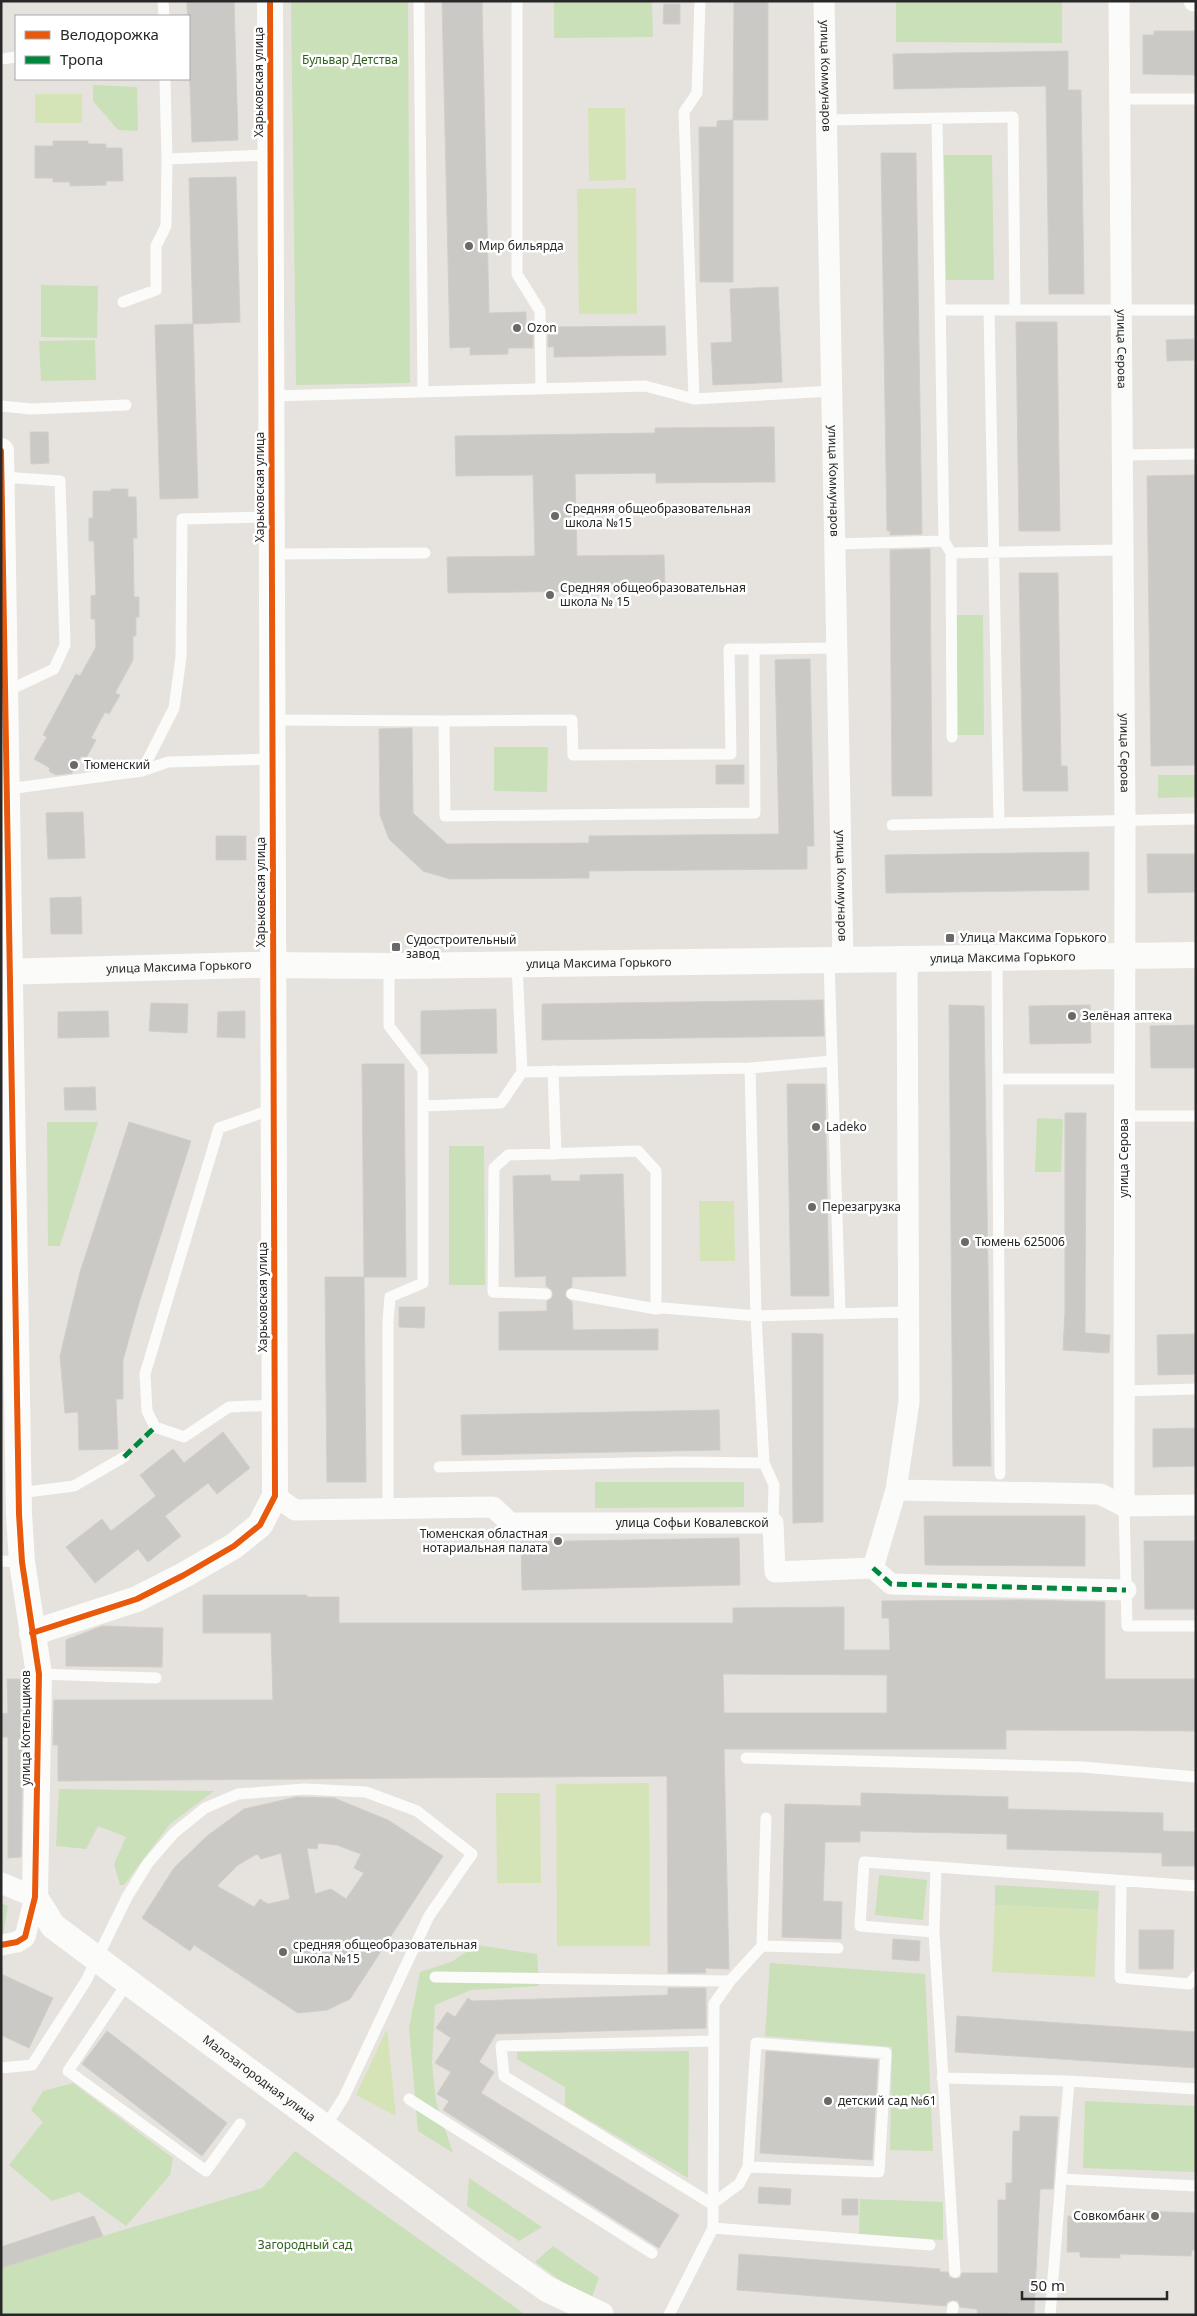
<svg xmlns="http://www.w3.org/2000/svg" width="1197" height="2316" font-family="'Noto Sans',sans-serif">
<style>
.green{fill:#cae0b8}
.pitch{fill:#d5e4b6}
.building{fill:#cbc9c5;stroke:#d1ceca;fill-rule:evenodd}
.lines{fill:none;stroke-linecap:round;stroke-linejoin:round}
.service{stroke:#fbfbfa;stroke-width:11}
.minor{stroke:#fbfbfa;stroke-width:21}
.tertiary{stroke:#fbfbfa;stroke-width:26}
.quiet{stroke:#00873e;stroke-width:5;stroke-dasharray:10 5;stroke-linecap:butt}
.cycleway-casing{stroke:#fff;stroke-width:9}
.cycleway{stroke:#e8590c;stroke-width:6}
.poi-dot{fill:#6a6968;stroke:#fff;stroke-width:2}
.labels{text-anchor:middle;stroke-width:5;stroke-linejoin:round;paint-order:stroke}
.park-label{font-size:12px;fill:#2e601d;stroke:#fff}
.street-label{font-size:12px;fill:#282828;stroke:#fff}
.poi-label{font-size:12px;fill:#282828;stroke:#fff;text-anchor:start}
</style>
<rect width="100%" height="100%" fill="#e6e3de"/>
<path class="green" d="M291 1H408L410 383 296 385Z
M554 1H652L653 37 554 38Z
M896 1H1062V43L896 42Z
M93 85 137 87 138 131 118 130 93 101Z
M944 155H992L994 280H946Z
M41 285 98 286 97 338 41 337Z
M95 340 96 380 41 381 39 341Z
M956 615H983L984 735H956Z
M494 747H548L547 792 494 791Z
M1158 775H1196V797L1158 798Z
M1037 1118 1063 1119 1061 1172H1035Z
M47 1122H98L60 1246H48Z
M449 1146H484L485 1285H449Z
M595 1482H744V1507L595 1508Z
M59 1789 214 1791 170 1824 124 1885H120L114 1864 126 1837 98 1826 86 1849 56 1846Z
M879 1875 927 1880 923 1920 875 1915Z
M995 1885 1099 1891 1098 1910 995 1905Z
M1 1903 8 1906 2 1940 1 1939Z
M477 1945 537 1954 539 1986 471 1990 435 2005 432 2062 436 2102 453 2153 418 2131 409 2028 420 1972 451 1962Z
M770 1963 925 1974 933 2151 890 2150 892 2047 765 2036Z
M689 2051 688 2178 565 2106V2087L517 2059V2052Z
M73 2083 173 2158 170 2175 126 2226 79 2192 52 2201 9 2165 43 2122 31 2110 43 2091Z
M1085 2101 1196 2106V2172L1083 2168Z
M295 2151 526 2315H1V2267L262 2188Z
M469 2178 542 2227 519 2241 467 2206Z
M860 2199 943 2202V2240L859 2234Z
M553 2246 599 2278 590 2302 535 2262Z"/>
<path class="pitch" d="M35 94H82V123H35Z
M588 108H625L626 180 589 181Z
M636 188 637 314H579L577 189Z
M699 1201H734L735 1261H700Z
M649 1783 650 1946H557L556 1784Z
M496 1793H540L541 1883H497Z
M995 1905 1098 1910 1095 1977 992 1972Z
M387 2029 396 2116 356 2095Z"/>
<path class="building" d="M187 1H234L238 140 192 142Z
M442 1H482L489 313 526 312V327H533V348H508V354L470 355V347L450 348Z
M734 1H768V120H733Z
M664 4H680V24H663Z
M1154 31H1195L1196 75 1143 74V35H1154Z
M1068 51V90H1081L1084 294H1049L1046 86 894 89 893 54Z
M733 120V282H700L699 127H717V121Z
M53 141H88V144H106V148H122L123 181H106V185L70 186V182H53V178H35V146H53Z
M881 153H916L922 534 890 535V531H887Z
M236 177 240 322 193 324 189 178Z
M778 287 782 382 713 385 711 343 732 342 730 289Z
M1016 322H1057L1060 531H1019Z
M193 324 198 498 160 499 155 325Z
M665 326 666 355 554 357V347H548V327Z
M1194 339V360L1167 361 1166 340Z
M774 427 775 482 656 483V473L575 474 577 556 664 555 665 590 448 593 447 557 535 556 533 475 456 476 455 436 655 433V428Z
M30 432H48L49 463 31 464Z
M1196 475V765L1151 766 1147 476Z
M111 489H128V497H136L137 538H133L134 597H139V617H136V636H133V660L115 693 120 695 109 714 105 712 91 738 96 740 86 758 81 756 72 773 56 775 49 771 50 768 34 759 47 737 43 735 76 674 80 676 96 647 95 619H91V596L96 595 94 541H89V518H93V491H111Z
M930 549 932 796H892L890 550Z
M1019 573H1058L1061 766H1067L1068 791H1023Z
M810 659 814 846H807V869L589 871V878L450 879 423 871 389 839 380 815 379 729 412 728 413 813 447 844 589 843V836L779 834 775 660Z
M716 765H744V784H716Z
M83 812 85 858 48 859 46 813Z
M216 836H246V860H216Z
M1089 852V890L886 893 885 855Z
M1147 854H1196V892L1148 893Z
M81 897 82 934H51L50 898Z
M823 1000 824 1036 542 1040V1004Z
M151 1003 188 1004 187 1033 149 1031Z
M949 1005 984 1006 991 1466H953Z
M1090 1005 1091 1043 1030 1044 1029 1006Z
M496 1009 497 1053 421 1054V1011Z
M108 1011 109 1037 58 1038V1012Z
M245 1011V1038L217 1037 218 1012Z
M1196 1025V1068H1151L1150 1026Z
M362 1064H404L406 1277H364Z
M787 1084H825L829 1296H791Z
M95 1087 96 1110H65L64 1088Z
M1065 1113H1086L1085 1333 1110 1335 1109 1353 1063 1350 1065 1312Z
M129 1122 191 1141 138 1306 123 1360V1399H116L118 1449 79 1450 78 1412 65 1413 60 1356 80 1272Z
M623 1174 626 1276 572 1277V1287L566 1290 565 1296 572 1302 573 1330 658 1329V1350H499V1312L547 1311V1301L552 1298 553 1295 552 1290 546 1286V1276L515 1277 513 1176 550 1175 551 1181H580V1175Z
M325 1277H364L366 1482H327Z
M399 1307H425L424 1328 399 1327Z
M792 1333 823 1334V1522L793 1523Z
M1196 1334V1374L1158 1375 1157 1335Z
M719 1410 720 1450 462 1455 461 1415Z
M1196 1428V1466L1153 1467V1429Z
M223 1432 250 1468 217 1494 208 1483 165 1516 181 1536 148 1562 138 1549 95 1583 66 1547 102 1519 111 1531 156 1496 140 1475 173 1449 184 1463Z
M924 1516H1085V1566L925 1565Z
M739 1538 740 1585 522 1590 521 1542Z
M1144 1541H1196V1609H1145Z
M203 1595H307V1597H339V1623H733V1608L844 1607V1650H890L889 1618H882V1601L1022 1600 1105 1602V1679H1196V1731L1006 1730V1749H724L729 1969 705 1968 706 1973H668L667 1776 58 1781V1745H53L54 1700H273L271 1633H203ZM723 1674 887 1675V1713H724Z
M102 1626 163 1628 162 1667 66 1666V1640Z
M7 1679H24L21 1857 8 1858V1737H1V1714L8 1713Z
M861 1793 1008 1797V1809L1163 1813V1831L1196 1832V1866H1162V1853L1007 1849V1834L860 1831V1842H825L823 1901 842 1902 841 1939 782 1937 785 1804 861 1806Z
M296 1797 334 1798 388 1820 443 1856 350 1999 327 2010 298 2013 194 1945 190 1951 142 1918 174 1868 207 1836 244 1809ZM318 1843 337 1845 361 1854 354 1868 364 1873 346 1899 331 1889 315 1894 307 1848 317 1849ZM281 1853 290 1899 268 1904 260 1899 254 1907 217 1886 238 1865 257 1854 261 1859Z
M1139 1930H1174L1173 1969H1139Z
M893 1939 920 1941 919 1961 892 1959Z
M1 1974 53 1998 29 2048 1 2035Z
M668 1988H706V2028L496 2034 479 2062 494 2072 481 2093 679 2215 659 2248 443 2110 449 2101 437 2094 451 2072 435 2063 451 2038 436 2028 447 2012 455 2017 468 1998 472 2001 668 1995Z
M957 2016 1196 2032V2068L955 2052Z
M107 2031 227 2123 202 2156 82 2064Z
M766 2051 878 2060 872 2160 760 2153Z
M1020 2116 1058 2117 1053 2189H1040L1034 2313 978 2315 977 2309 960 2307 958 2301 953 2300 947 2302 946 2306 737 2290 739 2254 940 2269V2272H948L949 2277 955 2279 960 2278 962 2273H998V2200H1006V2183H1012L1013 2131H1020Z
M759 2187 791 2189 790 2205 758 2203Z
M842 2199H858V2215H842Z
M1137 2211 1196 2213V2250H1192L1191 2256 1120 2254V2258L1080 2257V2252H1067L1068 2216 1137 2218Z
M94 2216 103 2236 1 2268V2247Z"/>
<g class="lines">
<path class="service" d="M163 1 164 16
M419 1 423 392
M517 1V274L540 311 541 389
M1 59 16 57
M165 79 167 159
M1119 99H1196
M937 118 944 541
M826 120 1013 117 1015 310
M123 302 156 290V246L166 226 167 159 270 155
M940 310H1196
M989 310 999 823 1196 819
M271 396 645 386 694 399 832 391
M694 399 684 112 697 93 700 1
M1 406 31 409 126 405
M1121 455 1196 454
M2 477 60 481 65 645 54 669 5 692
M835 544 944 541 951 553 1122 550
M951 553 952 737
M272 554 425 553
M272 720 444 721 445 816 755 813 754 649 837 648
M444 721 572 720 573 755 731 754 729 649H754
M142 771 174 708 181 657 182 519 271 517
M8 789 142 771 168 762 272 759
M892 825 999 823
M997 958 1000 1474
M829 960 840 1313
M750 1068 756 1316 764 1463 774 1485 773 1523
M553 1071 556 1154
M522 1072 750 1068 832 1061
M999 1079H1124
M423 1106 501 1103 522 1072 517 965
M273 1109 219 1128 145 1374 147 1411 155 1427 184 1437 229 1407 274 1405
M1124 1116H1196
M546 1294 493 1292 494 1168 508 1155 638 1151 656 1171V1309L664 1308 756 1316 908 1312
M572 1294 656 1309
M1124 1391 1196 1389
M439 1467 679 1462 764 1463
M19 1493 74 1486 124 1457
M1124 1506 1127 1626H1196
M388 1508V1321L390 1297 423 1283V1070L389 1026V966
M1 1561 22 1562
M39 1674 156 1678
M746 1758 1083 1767 1196 1777
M1121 1881 1120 1978 1189 1984 1196 1976
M934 1932 860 1926 864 1862 936 1867
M762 1946 838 1948
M435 1977 730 1981
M128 1982 68 2071 206 2171 240 2124
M1 2068 32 2065 86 1981 127 1897 148 1863 174 1833 205 1808 238 1794 305 1789 366 1792 417 1811 472 1854 429 1916 344 2097 325 2127
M942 2078 1069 2081 1196 2089
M409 2099 652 2253
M1062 2179 1196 2186
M712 2204 739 2184 748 2167 879 2172 886 2053 756 2043 748 2167
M712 2204 504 2076 501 2046 713 2041
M713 2228 930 2245
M955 2272 934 1932 936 1867 1196 1886
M669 2315 713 2228 714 2004 730 1981 762 1946 766 1818
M952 2315 953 2307
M1050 2315 1069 2081"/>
<g class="minor">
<path id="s1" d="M824 1 843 960"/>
<path id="s2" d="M1119 1 1125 820 1124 1506"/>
<path d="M1194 1H1196"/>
<path d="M896 1490 1100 1494 1124 1506 1196 1505"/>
<path id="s3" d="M275 1496 295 1510 493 1507 510 1523H773L775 1572 873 1568 891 1584 1126 1590"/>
<path d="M873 1568 896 1490 909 1402 907 959"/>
<path d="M1 1883 35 1897 25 1937 17 1942 1 1945"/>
</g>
<g class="tertiary">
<path id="s4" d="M1 451 19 1514 22 1562 39 1674 35 1897 53 1926 128 1982 485 2245 547 2289 601 2315"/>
<path id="s5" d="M1 972 249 965 395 966 1196 955"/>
<path d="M32 1633 137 1599 184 1575 234 1546 260 1525 275 1496 270 1"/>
</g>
<path class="quiet" d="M124 1457 155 1427
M873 1568 891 1584 1126 1590"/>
<defs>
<path id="cycleway" d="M1 451 19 1514 22 1562 39 1674 35 1897 25 1937 17 1942 1 1945
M32 1633 137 1599 184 1575 234 1546 260 1525 275 1496 270 1"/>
</defs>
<use href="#cycleway" class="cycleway-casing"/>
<use href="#cycleway" class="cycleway"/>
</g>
<g class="poi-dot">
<circle cx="469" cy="246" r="5"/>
<circle cx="517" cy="328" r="5"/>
<circle cx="555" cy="516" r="5"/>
<circle cx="550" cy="595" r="5"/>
<circle cx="74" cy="765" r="5"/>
<rect x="945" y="933" width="10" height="10" rx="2.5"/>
<rect x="391" y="942" width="10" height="10" rx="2.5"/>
<circle cx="1072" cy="1016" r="5"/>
<circle cx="816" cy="1127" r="5"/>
<circle cx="812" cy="1207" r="5"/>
<circle cx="965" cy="1242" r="5"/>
<circle cx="558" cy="1541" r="5"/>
<circle cx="283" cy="1952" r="5"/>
<circle cx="828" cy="2101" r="5"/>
<circle cx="1155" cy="2216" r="5"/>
</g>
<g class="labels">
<g class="park-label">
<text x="350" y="64">Бульвар Детства</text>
<text x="305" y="2249">Загородный сад</text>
</g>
<g class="street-label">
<text dy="4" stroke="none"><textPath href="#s1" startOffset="75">улица Коммунаров</textPath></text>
<text transform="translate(259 82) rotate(-90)" y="4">Харьковская улица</text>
<text dy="4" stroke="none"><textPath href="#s2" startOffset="348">улица Серова</textPath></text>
<text dy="4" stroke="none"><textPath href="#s1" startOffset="480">улица Коммунаров</textPath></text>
<text transform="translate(260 487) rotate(-90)" y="4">Харьковская улица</text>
<text dy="4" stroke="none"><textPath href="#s2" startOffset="752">улица Серова</textPath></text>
<text dy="4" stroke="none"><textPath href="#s1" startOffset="885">улица Коммунаров</textPath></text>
<text transform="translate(261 892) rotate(-90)" y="4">Харьковская улица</text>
<text dy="4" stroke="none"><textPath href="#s5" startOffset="1002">улица Максима Горького</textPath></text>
<text dy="4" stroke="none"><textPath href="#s5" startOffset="598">улица Максима Горького</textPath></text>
<text dy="4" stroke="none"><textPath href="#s5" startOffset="178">улица Максима Горького</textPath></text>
<text transform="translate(1124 1158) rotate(-90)" y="4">улица Серова</text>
<text transform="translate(263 1297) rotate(-90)" y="4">Харьковская улица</text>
<text dy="4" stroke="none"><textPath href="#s3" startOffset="428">улица Софьи Ковалевской</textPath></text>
<text transform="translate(26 1728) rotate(-90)" y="4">улица Котельщиков</text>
<text dy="4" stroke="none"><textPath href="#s4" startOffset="1738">Малозагородная улица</textPath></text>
</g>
<g class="poi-label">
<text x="479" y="250">Мир бильярда</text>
<text x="527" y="332">Ozon</text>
<text x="565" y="513">Средняя общеобразовательная<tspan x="565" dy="14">школа №15</tspan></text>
<text x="560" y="592">Средняя общеобразовательная<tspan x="560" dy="14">школа № 15</tspan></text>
<text x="84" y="769">Тюменский</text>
<text x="960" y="942">Улица Максима Горького</text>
<text x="406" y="944">Судостроительный<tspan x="406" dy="14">завод</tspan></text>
<text x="1082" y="1020">Зелёная аптека</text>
<text x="826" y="1131">Ladeko</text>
<text x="822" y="1211">Перезагрузка</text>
<text x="975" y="1246">Тюмень 625006</text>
<text x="548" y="1538" text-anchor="end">Тюменская областная<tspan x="548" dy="14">нотариальная палата</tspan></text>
<text x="293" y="1949">средняя общеобразовательная<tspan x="293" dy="14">школа №15</tspan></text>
<text x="838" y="2105">детский сад №61</text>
<text x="1145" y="2220" text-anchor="end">Совкомбанк</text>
</g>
</g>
<rect width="1197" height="2316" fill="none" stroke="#282828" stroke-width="5"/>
<rect x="15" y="15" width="175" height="65" fill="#ffffff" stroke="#a9a9a9"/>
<rect x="25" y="31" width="25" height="8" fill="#e8590c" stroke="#a9a9a9"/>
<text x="60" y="40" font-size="15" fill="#282828">Велодорожка</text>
<rect x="25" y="56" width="25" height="8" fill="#00873e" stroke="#a9a9a9"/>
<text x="60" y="65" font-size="15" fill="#282828">Тропа</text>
<path d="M1022 2291v8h145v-8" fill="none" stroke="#282828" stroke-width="2.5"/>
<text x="1030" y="2291" font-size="15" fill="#282828" stroke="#ffffff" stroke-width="4" paint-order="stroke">50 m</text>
</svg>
